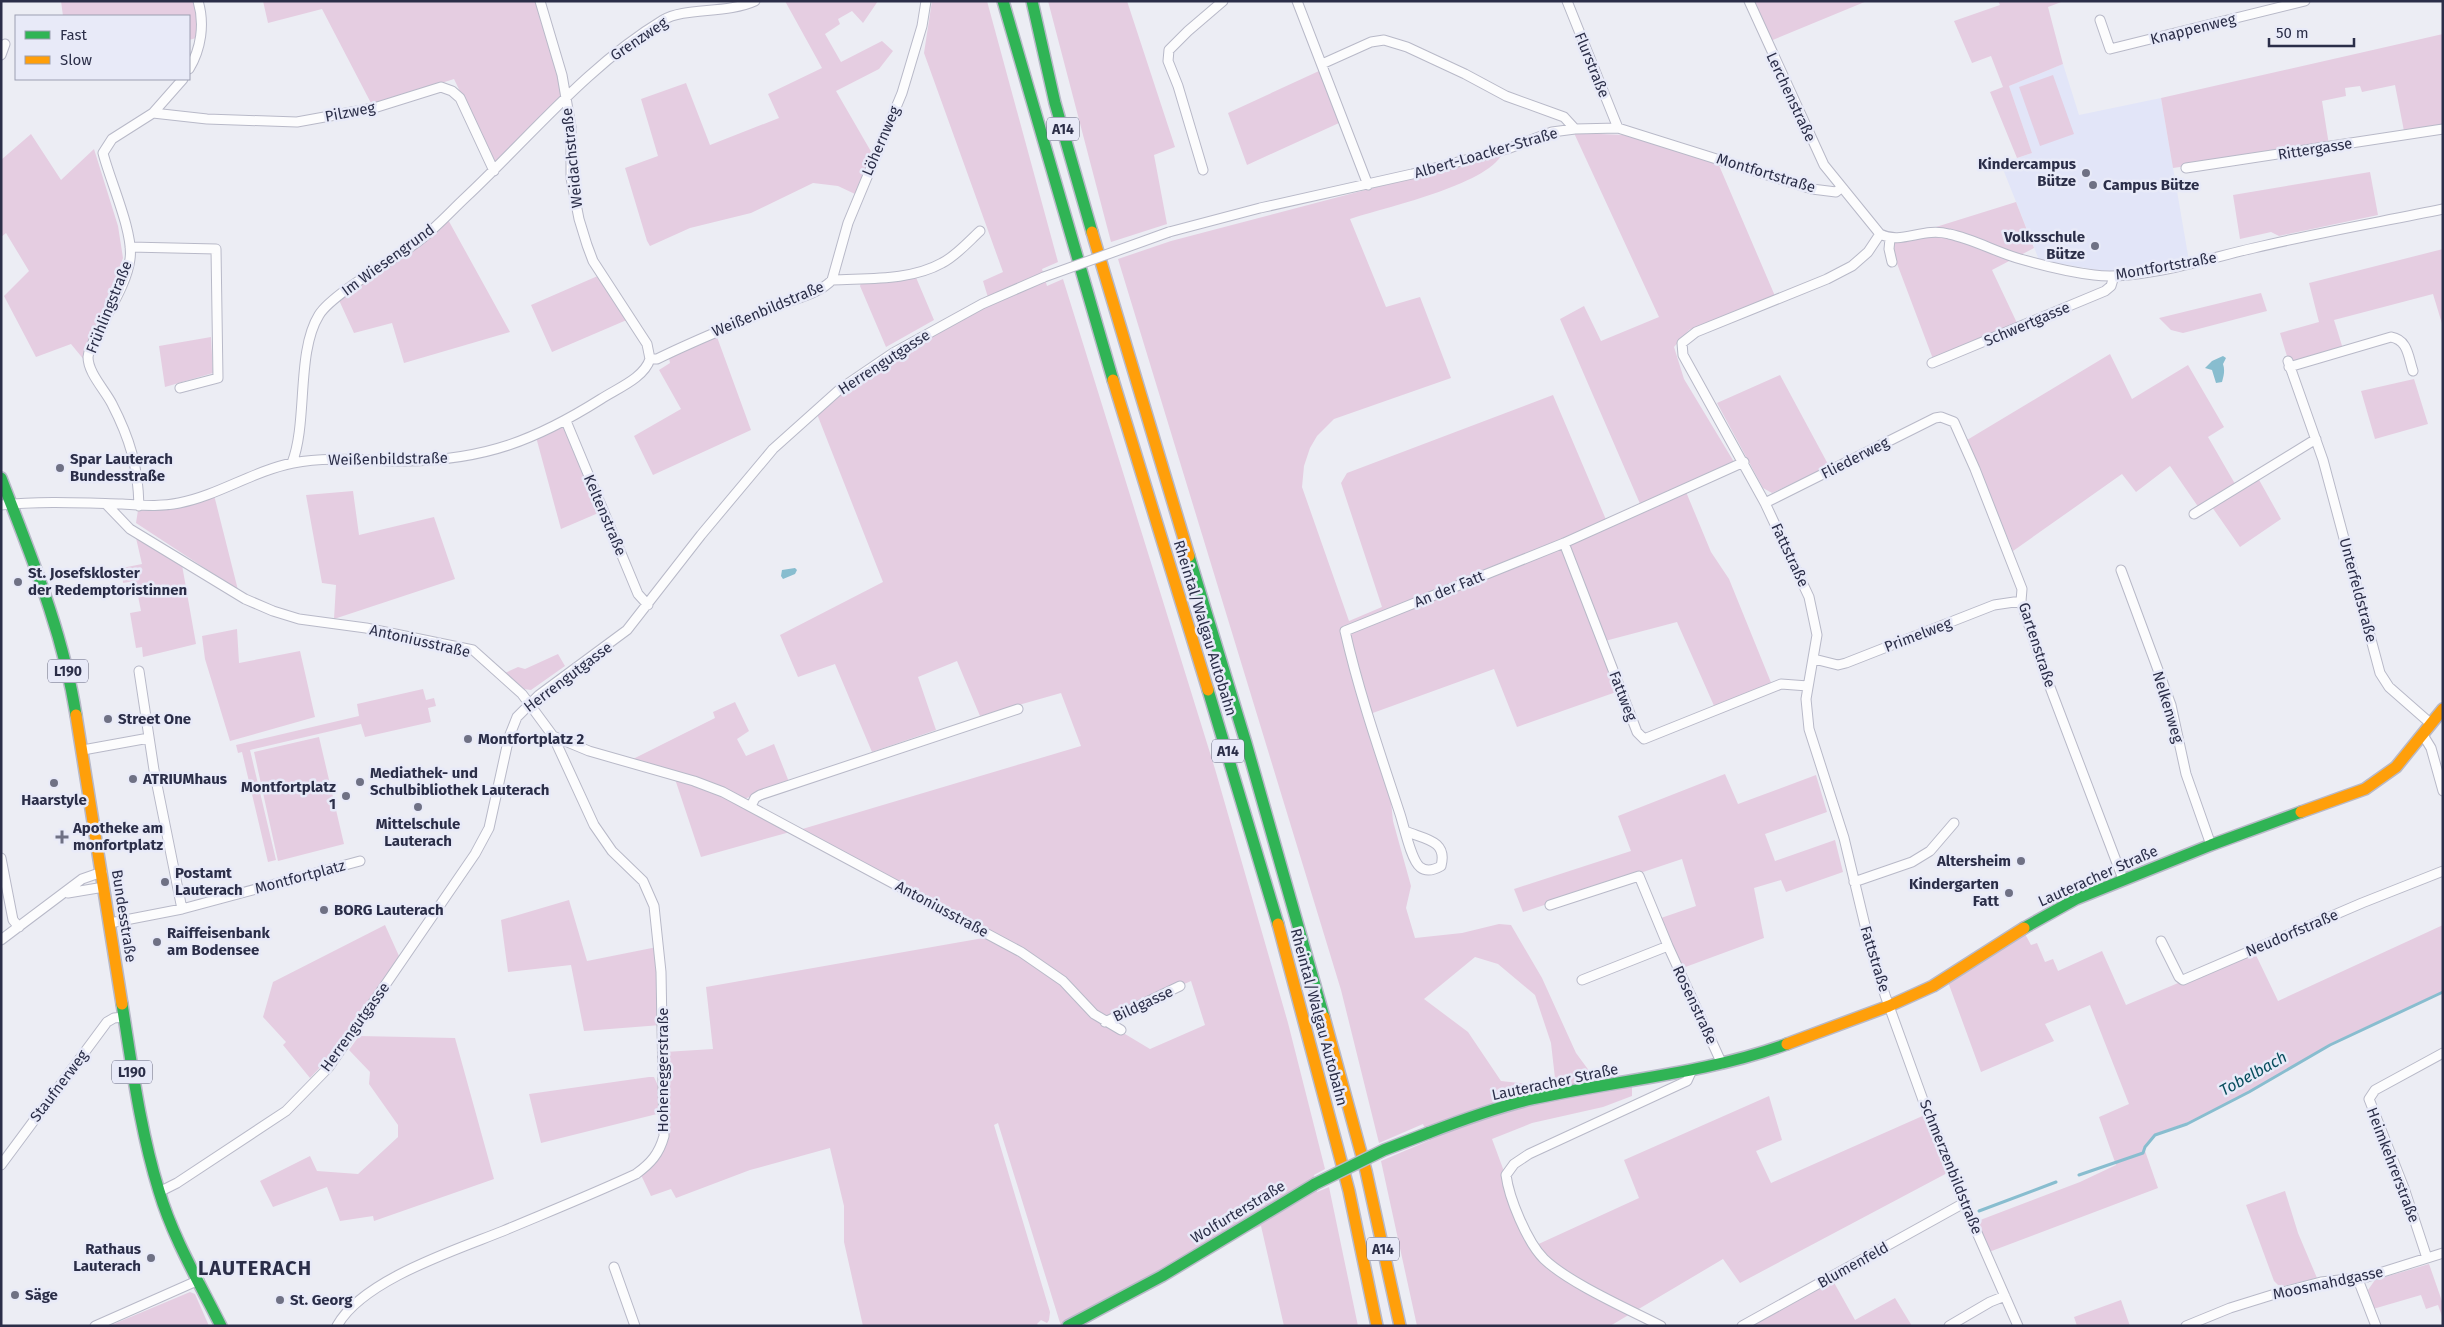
<svg xmlns="http://www.w3.org/2000/svg" width="2444" height="1327" font-family="'Fira Sans',sans-serif">
<style>
.built{fill:#e2e5f8}
.green{fill:#e5cde1;fill-rule:evenodd}
.water{fill:#88bdcf}
.lines{fill:none;stroke-linecap:round;stroke-linejoin:round}
.stream{stroke:#88bdcf;stroke-width:3}
.street-casing{stroke:#b8b9c8;stroke-width:11}
.fast-casing{stroke:#b8b9c8;stroke-width:14}
.slow-casing{stroke:#b8b9c8;stroke-width:14}
.street{stroke:#fcfcfd;stroke-width:9}
.fast{stroke:#30b455;stroke-width:11}
.slow{stroke:#ff9f0a;stroke-width:11}
.street-bridge-casing{stroke:#b8b9c8;stroke-width:11;stroke-linecap:butt}
.fast-bridge-casing{stroke:#b8b9c8;stroke-width:14;stroke-linecap:butt}
.street-bridge{stroke:#fcfcfd;stroke-width:9}
.fast-bridge{stroke:#30b455;stroke-width:11}
.poi-dot{fill:#6f7184;stroke:#e8eaf8;stroke-width:2}
.labels{text-anchor:middle;stroke-width:5;stroke-linejoin:round;paint-order:stroke}
.shield{fill:#e8eaf8;stroke:#64667d;stroke-width:1}
.shield-label{font-size:14px;font-weight:bold;fill:#2b2e48}
.street-label{font-size:15px;fill:#2b2e48;stroke:#e8eaf8}
.poi-label{font-size:15px;font-weight:bold;fill:#2b2e48;stroke:#e8eaf8;text-anchor:start}
.water-label{font-size:16px;font-style:italic;fill:#094e5e;stroke:#e8eaf8}
.district-label{font-size:20px;font-weight:bold;letter-spacing:1px;fill:#2b2e48;stroke:#e8eaf8}
</style>
<rect width="100%" height="100%" fill="#ecedf4"/>
<path class="built" d="M2063 64 2079 115 2161 98 2189 261 2115 273 2039 260 2001 164 2032 153 2009 86Z"/>
<path class="green" d="M61 1H201L196 38 189 40V16H63Z
M263 1H537L565 98 496 166 454 79 372 105 322 9 268 23Z
M785 1H878L863 23 852 11 838 19 840 24 825 34 841 62 882 41 893 51 879 69 836 91 873 155 855 194 838 186 813 183 751 213 690 228 650 246 647 241 625 168 658 156 641 99 686 83 710 145 779 118 768 94 822 68Z
M932 1H987L1058 262 1042 269 1047 286 1063 279 1215 769 1288 1023 1325 1169 1314 1175 1317 1192 1329 1187 1358 1326H1284L1261 1226 1174 1265 1089 1314 1061 1326 998 1123 994 1125 1050 1312 1049 1320 1047 1323 1041 1320 1037 1324 1039 1326H863L844 1242V1206L830 1148 750 1170 676 1198 671 1189 651 1196 641 1175 659 1159 668 1136 665 1052 713 1049 706 987 989 937 1039 966 1061 983 1095 1016 1150 1049 1205 1025 1191 981 1105 1020 1067 981 1021 948 977 924 943 912 832 854 799 830 1081 746 1061 693 980 716 957 661 918 677 936 730 872 752 835 664 798 677 780 635 883 582 817 414 863 377 955 322 990 304 983 281 1003 272 924 53Z
M1048 1H1127L1175 147 1154 155 1167 224 1111 242Z
M1751 1H1867L1768 42Z
M1998 1H2064L2048 7 2063 64 2009 86 2032 153 2017 158 1990 92 2003 87 1991 56 1972 63 1954 21 2000 5Z
M2443 34V126L2404 131 2395 85 2362 92 2360 86 2345 88 2346 96 2322 101 2329 145 2173 168 2161 98Z
M1319 71 1339 123 1247 165 1228 113Z
M2053 75 2074 134 2040 146 2019 87Z
M1574 133 1626 135 1718 163 1775 296 1689 330 1674 347 1684 379 1734 462 1684 487 1711 552 1729 579 1772 685 1715 708 1677 622 1601 642 1619 691 1517 727 1494 669 1370 714 1388 772 1393 821 1411 886 1406 908 1415 938 1462 933 1499 924 1511 925 1542 978 1576 1053 1601 1087 1632 1081V1096L1603 1107 1532 1123 1492 1139 1532 1247 1639 1198 1624 1160 1769 1096 1782 1140 1756 1151 1771 1183 1927 1114 1951 1171 1740 1283 1723 1259 1610 1326H1417L1381 1161 1430 1140 1423 1124 1379 1143 1341 990 1118 259 1171 241 1502 154C1487 185 1383 208 1350 219L1386 307 1420 297 1451 378 1334 419 1317 436 1310 448 1304 466 1302 487 1349 621 1382 607 1341 483 1347 473 1553 395 1607 522 1641 506 1560 319 1584 306 1601 341 1659 317ZM1475 957 1498 964 1535 995 1551 1043 1556 1087 1501 1081 1468 1032 1424 999Z
M31 134 61 180 94 149 118 226 123 258 85 361 71 344 36 357 4 296 29 271 6 233 1 237V160Z
M2370 172 2378 215 2279 236 2271 232 2240 239 2233 195Z
M2016 202 2034 248 1992 270 2017 323 1933 359 1893 253 1891 241Z
M446 216 510 332 404 363 392 323 354 333 338 298Z
M2443 249V327L2433 294 2334 320 2343 349 2290 366 2280 333 2319 322 2309 283Z
M600 275 629 319 552 352 531 305Z
M915 275 934 320 886 347 860 286 861 283Z
M2261 293 2267 311 2183 333 2171 330 2159 318Z
M211 337 213 373 165 387 159 346Z
M717 337 751 430 653 475 634 436 681 409 659 370 670 363 669 358Z
M2110 354 2132 399 2188 365 2224 427 2208 437 2238 489 2258 478 2281 519 2240 547 2212 507 2199 508 2170 466 2136 492 2122 474 2013 551 1967 440Z
M1780 375 1829 466 1772 493 1763 488 1717 403Z
M2414 379 2428 424 2375 439 2361 391Z
M566 422 603 511 561 529 536 437Z
M353 491 359 535 434 517 455 579 334 619 336 585 322 583 306 495Z
M214 495 238 590 136 523 138 510 181 508Z
M136 538 147 542 182 565 196 644 143 657 142 647 136 648 130 613 141 611 135 581 123 583 122 568 142 564Z
M237 629 239 663 300 651 315 717 230 741 205 659 202 636Z
M558 654 565 666 531 690 524 689 505 673 518 667 525 669Z
M423 689 426 700 434 698 436 706 428 708 431 722 365 737 361 724 250 750 276 860 268 862 242 752 238 753 236 745 359 716 357 704Z
M735 702 749 731 737 739 746 756 774 744 789 782 739 801 790 832 701 857 673 773 629 761 715 718 713 712Z
M319 737 344 844 278 861 254 752Z
M1725 774 1738 804 1816 775 1827 812 1765 834 1775 861 1835 840 1843 872 1786 892 1781 880 1754 888 1764 938 1680 969 1658 919 1696 906 1682 859 1523 912 1514 889 1631 851 1618 816Z
M569 900 587 961 657 947 661 1025 584 1031 571 965 508 972 501 920Z
M385 925 399 956 336 1050 310 1078 283 1045 286 1042 263 1017 273 982Z
M2443 925V991L2330 1044 2249 1092 2186 1123 2155 1134 2144 1148 2158 1188 1989 1252 1975 1222 2080 1182 2116 1165 2099 1117 2129 1104 2090 1005 2045 1024 2054 1041 1981 1072 1948 982 2025 934 2031 945 2037 943 2045 962 2053 959 2058 971 2102 951 2126 1005 2254 951 2278 1001Z
M359 1036 455 1038 494 1179 374 1221 373 1216 340 1221 327 1187 273 1207 260 1181 310 1156 317 1171 358 1174 398 1137V1125L369 1084 370 1072 349 1050Z
M649 1077H654L659 1088 661 1113 541 1143 529 1094Z
M2285 1191 2298 1233 2317 1278 2284 1286 2278 1285 2274 1281 2246 1205Z
M2429 1264 2443 1304V1319L2438 1305 2426 1309 2421 1295 2373 1309 2368 1290 2375 1280Z
M1832 1279 1855 1320 1895 1298 1912 1326H1747Z
M190 1292 195 1294 209 1326H109Z
M2121 1300 2130 1326H2077L2074 1317Z"/>
<path class="water" d="M2223 356 2226 358 2223 364C2225 370 2224 375 2222 382L2216 383 2212 370 2205 368 2212 361Z
M795 568 797 570 795 574 783 579 781 576 782 570Z"/>
<g class="lines">
<path class="stream" d="M2079 1175 2143 1153 2145 1147 2155 1135 2187 1124 2249 1092 2330 1045 2443 992
M1979 1211 2056 1182"/>
<defs>
<path id="street" d="M540 1 562 75 571 127V178L579 219 587 245 593 261 647 344 650 359
M1297 1 1368 185
M1567 1 1618 128
M1749 1 1824 165 1880 234C1902 245 1922 227 1949 234 1973 239 1994 251 2017 258 2041 265 2069 272 2094 275 2139 281 2209 258 2254 248 2316 233 2380 222 2443 209
M2100 20 2110 49 2305 1
M1 55 5 44
M1322 64 1371 42 1384 40 1407 47 1465 74 1506 96 1564 117 1575 129
M189 69C201 49 205 24 198 1
M153 113 207 119 297 122 374 108 441 87 452 91 460 98 494 171
M2186 168 2443 129
M1203 170 1178 86 1168 61 1169 50 1188 31 1223 1
M1169 232 1260 208 1412 174 1507 149 1552 132 1575 129 1618 128 1812 189 1836 192 1841 188
M1880 234 1868 252 1852 266 1827 279 1696 332 1682 343 1683 355 1765 503 1809 597 1817 635 1806 699 1809 729 1844 838 1869 942 1885 995 1923 1100 1964 1203 2018 1326
M1890 239 1889 249 1892 262
M130 247 216 249 218 378 180 388
M832 280 848 223 902 93 922 26 926 1
M2288 361 2323 460 2380 673 2389 687 2430 723
M1932 363 2105 291 2111 286 2114 276
M2289 367 2391 337C2408 340 2408 356 2413 371
M566 421 638 594 648 605
M292 463C308 422 296 352 319 315 332 294 393 260 416 243 434 230 450 212 466 197 530 137 587 66 663 20 684 7 727 14 755 1
M1765 503 1935 418 1941 417 1954 422 1975 469 2022 589 2021 601 2045 674 2123 879
M106 504 130 529 245 599 273 611 299 619 366 628 473 650 522 694 553 736 589 751 694 781 723 792 1021 952 1063 981 1094 1014 1121 1030
M1 505C41 501 82 503 122 504 141 505 160 507 179 503 219 495 253 471 293 463 330 456 369 461 406 461 485 460 536 440 601 399 618 388 644 378 650 359H657C697 339 739 323 780 305 797 298 820 293 832 280 867 278 910 281 942 263 956 256 968 242 980 231
M139 506C138 466 130 439 112 404 105 390 88 373 88 357 89 347 95 338 100 329 110 308 127 283 130 259 134 233 110 181 103 153L112 139 153 113 183 79
M2194 514 2316 439
M1564 543 1637 732 1644 739 1781 684 1808 686
M2121 570 2171 705 2186 774 2211 845
M1814 659 1838 665 1846 663 1994 605 2021 601
M139 671 154 770 182 909
M2423 735 2431 748 2443 791
M83 750 149 738
M751 806 755 798 760 795 1018 709
M1405 831C1424 839 1448 840 1441 866 1434 870 1426 872 1420 867 1411 860 1404 826 1400 814 1380 753 1359 693 1345 631L1564 543 1744 462
M1 858 13 920 19 927
M1854 882 1912 862 1930 851 1954 823
M68 893 104 887
M1550 905 1639 876 1668 946 1722 1064
M110 923 182 909 360 861
M1 940 82 879 102 872
M2161 941 2179 977 2183 980 2362 903 2443 871
M1582 980 1668 946
M1105 1022 1180 986
M1 1165 107 1022 114 1018 124 1017
M159 1192 177 1183 286 1111 329 1067 475 854 489 828 509 737 517 717 539 695 627 630 701 535 773 449 840 389 893 353 982 304 1044 277
M2427 1258 2404 1188 2369 1099 2375 1090 2443 1053
M614 1267 635 1326
M2357 1277 2376 1326
M95 1326 199 1280
M337 1326C362 1280 456 1250 503 1231 548 1212 593 1194 636 1174 651 1163 659 1154 664 1136L661 972 654 906 643 881 612 851 594 825 553 736
M1661 1326C1628 1309 1569 1283 1544 1259 1527 1242 1509 1198 1506 1175L1514 1164 1529 1154 1687 1081 1692 1070
M1742 1326 1964 1203
M1949 1326 1990 1302 2005 1296
M2186 1326 2230 1308 2275 1294 2321 1282 2367 1277 2443 1253"/>
<path id="fast" d="M1003 1 1113 380
M1032 1 1055 103 1092 232
M1 478C31 556 63 632 76 715
M1189 556 1246 743 1324 1017
M1208 690 1278 924
M2024 928 2076 899 2211 845 2301 812
M122 1004C132 1066 140 1130 159 1191 173 1238 199 1282 221 1326
M1428 1133C1462 1120 1497 1107 1532 1099 1617 1080 1705 1074 1787 1044
M1068 1326 1162 1276 1315 1184"/>
<path id="slow" d="M1092 232 1189 556
M1113 380 1208 690
M76 715 122 1004
M2301 812 2365 789 2396 767 2443 709
M1278 924 1349 1191 1377 1326
M1324 1017 1366 1171 1400 1326
M1787 1044 1889 1006 1933 986 2024 928"/>
</defs>
<use href="#street" class="street-casing"/>
<use href="#fast" class="fast-casing"/>
<use href="#slow" class="slow-casing"/>
<use href="#street" class="street"/>
<use href="#fast" class="fast"/>
<use href="#slow" class="slow"/>
<defs>
<path id="street-bridge" d="M1044 277 1169 232"/>
<path id="fast-bridge" d="M1315 1184 1384 1150 1428 1133"/>
</defs>
<use href="#street-bridge" class="street-bridge-casing"/>
<use href="#fast-bridge" class="fast-bridge-casing"/>
<use href="#street-bridge" class="street-bridge"/>
<use href="#fast-bridge" class="fast-bridge"/>
</g>
<g class="poi-dot">
<circle cx="2086" cy="173" r="5"/>
<circle cx="2093" cy="185" r="5"/>
<circle cx="2095" cy="246" r="5"/>
<circle cx="60" cy="468" r="5"/>
<circle cx="18" cy="582" r="5"/>
<circle cx="108" cy="719" r="5"/>
<circle cx="468" cy="739" r="5"/>
<circle cx="133" cy="779" r="5"/>
<circle cx="360" cy="782" r="5"/>
<circle cx="54" cy="783" r="5"/>
<circle cx="346" cy="796" r="5"/>
<circle cx="418" cy="807" r="5"/>
<path d="M59.5 829.5h5v5h5v5h-5v5h-5v-5h-5v-5h5z"/>
<circle cx="2021" cy="861" r="5"/>
<circle cx="165" cy="882" r="5"/>
<circle cx="2009" cy="893" r="5"/>
<circle cx="324" cy="910" r="5"/>
<circle cx="157" cy="942" r="5"/>
<circle cx="151" cy="1258" r="5"/>
<circle cx="15" cy="1295" r="5"/>
<circle cx="280" cy="1300" r="5"/>
</g>
<g class="labels">
<g class="shield">
<rect x="1047" y="117.5" width="32" height="23" rx="4"/>
<rect x="48" y="659.5" width="40" height="23" rx="4"/>
<rect x="1212" y="739.5" width="32" height="23" rx="4"/>
<rect x="112" y="1060.5" width="40" height="23" rx="4"/>
<rect x="1367" y="1237.5" width="32" height="23" rx="4"/>
</g>
<g class="shield-label">
<text x="1063" y="134">A14</text>
<text x="68" y="676">L190</text>
<text x="1228" y="756">A14</text>
<text x="132" y="1077">L190</text>
<text x="1383" y="1254">A14</text>
</g>
<g class="street-label">
<text transform="translate(2193 29) rotate(-14)" y="5">Knappenweg</text>
<text transform="translate(639 39) rotate(-34)" y="5">Grenzweg</text>
<text transform="translate(1592 65) rotate(68)" y="5">Flurstraße</text>
<text transform="translate(1791 97) rotate(65)" y="5">Lerchenstraße</text>
<text transform="translate(350 112) rotate(-11)" y="5">Pilzweg</text>
<text transform="translate(881 141) rotate(-67)" y="5">Löhernweg</text>
<text transform="translate(2315 149) rotate(-9)" y="5">Rittergasse</text>
<text transform="translate(1486 153) rotate(-16)" y="5">Albert-Loacker-Straße</text>
<text transform="translate(572 158) rotate(-96)" y="5">Weidachstraße</text>
<text transform="translate(1766 173) rotate(17)" y="5">Montfortstraße</text>
<text transform="translate(388 260) rotate(-36)" y="5">Im Wiesengrund</text>
<text transform="translate(2166 266) rotate(-10)" y="5">Montfortstraße</text>
<text transform="translate(109 307) rotate(-68)" y="5">Frühlingstraße</text>
<text transform="translate(768 309) rotate(-23)" y="5">Weißenbildstraße</text>
<text transform="translate(2027 324) rotate(-23)" y="5">Schwertgasse</text>
<text transform="translate(884 362) rotate(-33)" y="5">Herrengutgasse</text>
<text transform="translate(1855 458) rotate(-27)" y="5">Fliederweg</text>
<text transform="translate(388 459) rotate(-1)" y="5">Weißenbildstraße</text>
<text transform="translate(605 515) rotate(67)" y="5">Keltenstraße</text>
<text transform="translate(1790 555) rotate(65)" y="5">Fattstraße</text>
<text transform="translate(1449 589) rotate(-22)" y="5">An der Fatt</text>
<text transform="translate(2358 590) rotate(75)" y="5">Unterfeldstraße</text>
<text transform="translate(1205 628) rotate(73)" y="5">Rheintal/Walgau Autobahn</text>
<text transform="translate(1918 635) rotate(-21)" y="5">Primelweg</text>
<text transform="translate(420 641) rotate(13)" y="5">Antoniusstraße</text>
<text transform="translate(2037 645) rotate(72)" y="5">Gartenstraße</text>
<text transform="translate(568 677) rotate(-37)" y="5">Herrengutgasse</text>
<text transform="translate(1623 696) rotate(69)" y="5">Fattweg</text>
<text transform="translate(2168 707) rotate(73)" y="5">Nelkenweg</text>
<text transform="translate(2098 876) rotate(-24)" y="5">Lauteracher Straße</text>
<text transform="translate(300 877) rotate(-15)" y="5">Montfortplatz</text>
<text transform="translate(942 909) rotate(28)" y="5">Antoniusstraße</text>
<text transform="translate(124 916) rotate(81)" y="5">Bundesstraße</text>
<text transform="translate(2292 933) rotate(-23)" y="5">Neudorfstraße</text>
<text transform="translate(1875 959) rotate(73)" y="5">Fattstraße</text>
<text transform="translate(1143 1004) rotate(-25)" y="5">Bildgasse</text>
<text transform="translate(1695 1005) rotate(65)" y="5">Rosenstraße</text>
<text transform="translate(1319 1017) rotate(75)" y="5">Rheintal/Walgau Autobahn</text>
<text transform="translate(355 1027) rotate(-54)" y="5">Herrengutgasse</text>
<text transform="translate(663 1070) rotate(-90)" y="5">Hoheneggerstraße</text>
<text transform="translate(1555 1082) rotate(-12)" y="5">Lauteracher Straße</text>
<text transform="translate(59 1086) rotate(-53)" y="5">Staufnerweg</text>
<text transform="translate(2393 1165) rotate(69)" y="5">Heimkehrerstraße</text>
<text transform="translate(1951 1167) rotate(68)" y="5">Schmerzenbildstraße</text>
<text transform="translate(1238 1212) rotate(-31)" y="5">Wolfurterstraße</text>
<text transform="translate(1853 1265) rotate(-29)" y="5">Blumenfeld</text>
<text transform="translate(2328 1283) rotate(-12)" y="5">Moosmahdgasse</text>
</g>
<g class="poi-label">
<text x="2076" y="169" text-anchor="end">Kindercampus<tspan x="2076" dy="17">Bütze</tspan></text>
<text x="2103" y="190">Campus Bütze</text>
<text x="2085" y="242" text-anchor="end">Volksschule<tspan x="2085" dy="17">Bütze</tspan></text>
<text x="70" y="464">Spar Lauterach<tspan x="70" dy="17">Bundesstraße</tspan></text>
<text x="28" y="578">St. Josefskloster<tspan x="28" dy="17">der Redemptoristinnen</tspan></text>
<text x="118" y="724">Street One</text>
<text x="478" y="744">Montfortplatz 2</text>
<text x="370" y="778">Mediathek- und<tspan x="370" dy="17">Schulbibliothek Lauterach</tspan></text>
<text x="143" y="784">ATRIUMhaus</text>
<text x="336" y="792" text-anchor="end">Montfortplatz<tspan x="336" dy="17">1</tspan></text>
<text x="54" y="805" text-anchor="middle">Haarstyle</text>
<text x="418" y="829" text-anchor="middle">Mittelschule<tspan x="418" dy="17">Lauterach</tspan></text>
<text x="73" y="833">Apotheke am<tspan x="73" dy="17">monfortplatz</tspan></text>
<text x="2011" y="866" text-anchor="end">Altersheim</text>
<text x="175" y="878">Postamt<tspan x="175" dy="17">Lauterach</tspan></text>
<text x="1999" y="889" text-anchor="end">Kindergarten<tspan x="1999" dy="17">Fatt</tspan></text>
<text x="334" y="915">BORG Lauterach</text>
<text x="167" y="938">Raiffeisenbank<tspan x="167" dy="17">am Bodensee</tspan></text>
<text x="141" y="1254" text-anchor="end">Rathaus<tspan x="141" dy="17">Lauterach</tspan></text>
<text x="25" y="1300">Säge</text>
<text x="290" y="1305">St. Georg</text>
</g>
<g class="water-label">
<text transform="translate(2253 1073) rotate(-29)" y="6">Tobelbach</text>
</g>
<g class="district-label">
<text x="255" y="1275">LAUTERACH</text>
</g>
</g>
<rect width="2444" height="1327" fill="none" stroke="#2b2e48" stroke-width="5"/>
<rect x="15" y="15" width="175" height="65" fill="#e8eaf8" stroke="#9c9fb2"/>
<rect x="25" y="31" width="25" height="8" fill="#30b455" stroke="#9c9fb2"/>
<text x="60" y="40" font-size="15" fill="#2b2e48">Fast</text>
<rect x="25" y="56" width="25" height="8" fill="#ff9f0a" stroke="#9c9fb2"/>
<text x="60" y="65" font-size="15" fill="#2b2e48">Slow</text>
<path d="M2269 38v8h85v-8" fill="none" stroke="#2b2e48" stroke-width="2.5"/>
<text x="2276" y="38" font-size="15" fill="#2b2e48" stroke="#e8eaf8" stroke-width="4" paint-order="stroke">50 m</text>
</svg>
